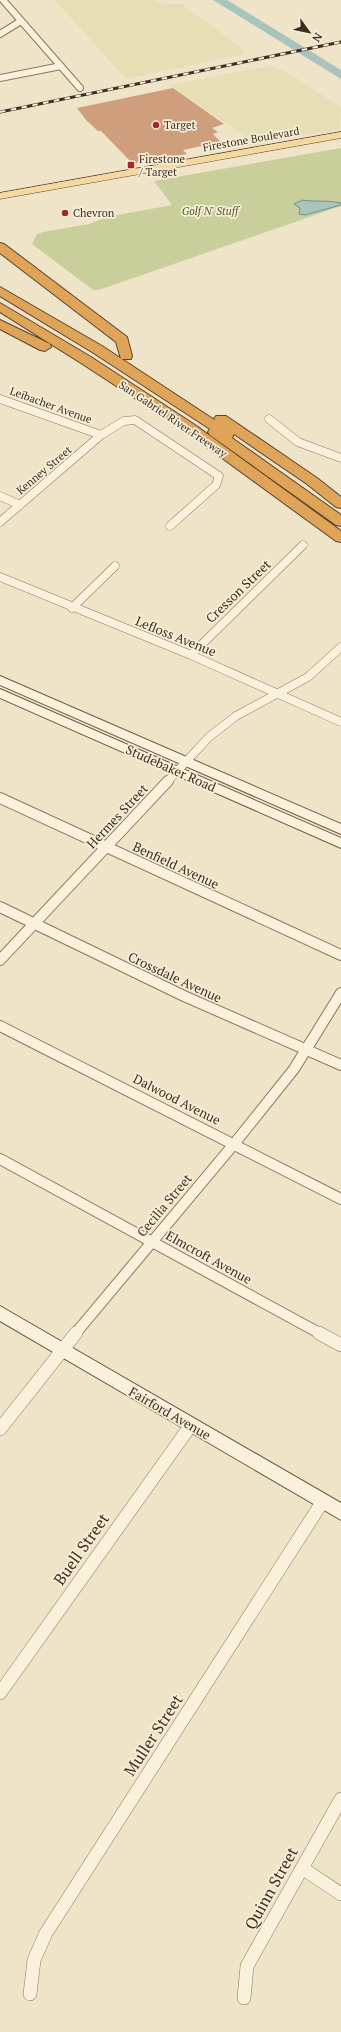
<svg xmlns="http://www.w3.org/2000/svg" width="341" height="2032" font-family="'PT Serif',serif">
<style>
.farmland{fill:#e6deb5}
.green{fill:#c9cf9b}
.water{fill:#a9c4bc;stroke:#6f938a}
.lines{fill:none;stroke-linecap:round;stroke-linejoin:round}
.river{fill:#a9c4bc;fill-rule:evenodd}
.building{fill:#cf9f7d}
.street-far3-casing{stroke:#8d765c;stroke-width:8}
.street-far2-casing{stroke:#8d765c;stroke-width:9}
.street-far1-casing{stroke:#8d765c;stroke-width:12}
.street-casing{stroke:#8d765c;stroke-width:14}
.secondary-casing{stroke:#6f573f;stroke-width:2}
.primary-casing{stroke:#5b4430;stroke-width:1}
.highway-casing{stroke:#5b4430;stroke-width:2}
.street-far3{stroke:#faf1dc;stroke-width:6}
.street-far2{stroke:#faf1dc;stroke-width:8}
.street-far1{stroke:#faf1dc;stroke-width:10}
.street{stroke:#faf1dc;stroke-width:13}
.secondary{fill:#faf1dc;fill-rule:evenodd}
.primary{fill:#f3d9a0;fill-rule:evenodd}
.highway{fill:#e0a458;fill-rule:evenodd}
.rail-casing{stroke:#3d2e20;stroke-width:3}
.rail{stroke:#f7eed8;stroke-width:2;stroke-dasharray:5.5;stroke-linecap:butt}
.poi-dot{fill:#9e2a2b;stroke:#f7eed8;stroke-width:1.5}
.labels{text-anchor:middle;stroke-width:3.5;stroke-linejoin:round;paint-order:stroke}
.far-poi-label{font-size:11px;fill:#3d2e20;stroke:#f7eed8;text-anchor:start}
.far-street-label{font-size:11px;fill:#3d2e20;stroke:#f7eed8}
.far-park-label{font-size:11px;font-style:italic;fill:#4d5a26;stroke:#f7eed8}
.street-label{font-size:13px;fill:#3d2e20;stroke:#f7eed8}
.near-street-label{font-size:16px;fill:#3d2e20;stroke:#f7eed8}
</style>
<rect width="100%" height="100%" fill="#f0e4c8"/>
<path class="farmland" d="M55 0H154L165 4H181L241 47 244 54 126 79Z
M269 66 287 72 341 107 340 129 249 146 245 136 169 85Z"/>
<path class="green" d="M341 148V206L99 290H93L32 244 37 234 43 232 89 224 107 217 172 205 154 181Z"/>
<path class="water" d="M302 200C315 202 328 200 341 203V205L305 215 299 214 300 208 294 204Z"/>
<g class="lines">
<path class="river" d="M213 0H227L341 70V79Z"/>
</g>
<path class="building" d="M173 88 224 124 212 128 218 132 213 134 221 142 183 150 187 154 133 164 101 131H98L86 120 77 108Z"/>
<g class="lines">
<defs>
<path id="street-far3" d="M3 0 80 88
M0 34 21 21
M0 78 61 66"/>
<path id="street-far2" d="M0 399 101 435 124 421 135 420 219 476 216 485 170 526
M269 419 298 442 341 458
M0 496 20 505
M0 522 101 435
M0 577 191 655 341 722
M72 608 115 566
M191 655 303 545
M167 782 209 737 236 716 308 677 341 647"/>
<path id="street-far1" d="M0 798 341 955
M0 907 184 996 341 1065
M0 960 168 781
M0 1026 341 1199
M0 1159 321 1334
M75 1334 234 1144 294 1069 341 993"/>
<path id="street" d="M319 1333 341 1345
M0 1429 76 1333
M0 1693 191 1425
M302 1868 341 1894
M30 1994 34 1960 46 1933 323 1501
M244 1998 247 1966 341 1799"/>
<path id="secondary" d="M0 676 341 824V834L0 685Z
M0 689 341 838V848L0 698Z
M0 1306 341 1503V1520L0 1321Z"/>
<path id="primary" d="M341 132V138L0 199V193Z"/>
<path id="highway" d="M0 243 4 244 127 337 132 356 131 359H121L116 342 0 253Z
M0 287 102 346 216 421 214 419 216 416H226L317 478 341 497V508L336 507 307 484 234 434 232 438 341 515V526L336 525 210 435 208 432 210 429 92 352 0 296Z
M0 303 91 357 195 425 341 531V542L336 541 185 431 81 363 0 312Z
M0 320 50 344 51 347 45 351 40 350 0 329Z"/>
</defs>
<use href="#street-far3" class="street-far3-casing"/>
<use href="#street-far2" class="street-far2-casing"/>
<use href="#street-far1" class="street-far1-casing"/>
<use href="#street" class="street-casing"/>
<use href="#secondary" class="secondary-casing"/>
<use href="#primary" class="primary-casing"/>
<use href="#highway" class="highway-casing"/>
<use href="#street-far3" class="street-far3"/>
<use href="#street-far2" class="street-far2"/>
<use href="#street-far1" class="street-far1"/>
<use href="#street" class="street"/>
<use href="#secondary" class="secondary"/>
<use href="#primary" class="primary"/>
<use href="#highway" class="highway"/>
<defs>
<path id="rail" d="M0 112 341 42"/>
</defs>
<use href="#rail" class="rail-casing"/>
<use href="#rail" class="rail"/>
</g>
<g class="poi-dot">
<circle cx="156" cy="125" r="4"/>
<rect x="127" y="161" width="8" height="8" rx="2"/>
<circle cx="65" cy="213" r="4"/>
</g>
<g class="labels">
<g class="far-poi-label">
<text x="164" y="129">Target</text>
<text x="139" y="163">Firestone<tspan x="139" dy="13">/ Target</tspan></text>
<text x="73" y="217">Chevron</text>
</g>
<g class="far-street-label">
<text transform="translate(251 139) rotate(-10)" y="4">Firestone Boulevard</text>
<text transform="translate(51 405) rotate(20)" y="4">Leibacher Avenue</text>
<text transform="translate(173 419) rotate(34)" y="4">San Gabriel River Freeway</text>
<text transform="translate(44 470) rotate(-40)" y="4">Kenney Street</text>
</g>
<g class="far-park-label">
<text x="210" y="215">Golf N' Stuff</text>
</g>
<g class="street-label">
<text transform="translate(238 591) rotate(-44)" y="5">Cresson Street</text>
<text transform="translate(176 636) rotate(22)" y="5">Lefloss Avenue</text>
<text transform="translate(171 768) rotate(24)" y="5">Studebaker Road</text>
<text transform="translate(117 816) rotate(-47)" y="5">Hermes Street</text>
<text transform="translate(176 865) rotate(25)" y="5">Benfield Avenue</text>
<text transform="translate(175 977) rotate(25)" y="5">Crossdale Avenue</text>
<text transform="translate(177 1099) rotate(27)" y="5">Dalwood Avenue</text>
<text transform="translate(164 1205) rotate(-50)" y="5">Cecilia Street</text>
<text transform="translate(209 1257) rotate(29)" y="5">Elmcroft Avenue</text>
<text transform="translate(170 1413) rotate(30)" y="5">Fairford Avenue</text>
</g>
<g class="near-street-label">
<text transform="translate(81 1549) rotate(-55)" y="6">Buell Street</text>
<text transform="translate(153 1735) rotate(-57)" y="6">Muller Street</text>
<text transform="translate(271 1888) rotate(-61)" y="6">Quinn Street</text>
</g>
</g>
<g transform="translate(309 32) rotate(123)" stroke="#f7eed8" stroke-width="3" paint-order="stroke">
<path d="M0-3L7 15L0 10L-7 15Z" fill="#3d2e20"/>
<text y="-6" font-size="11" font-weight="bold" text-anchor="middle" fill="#3d2e20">N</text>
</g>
</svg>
